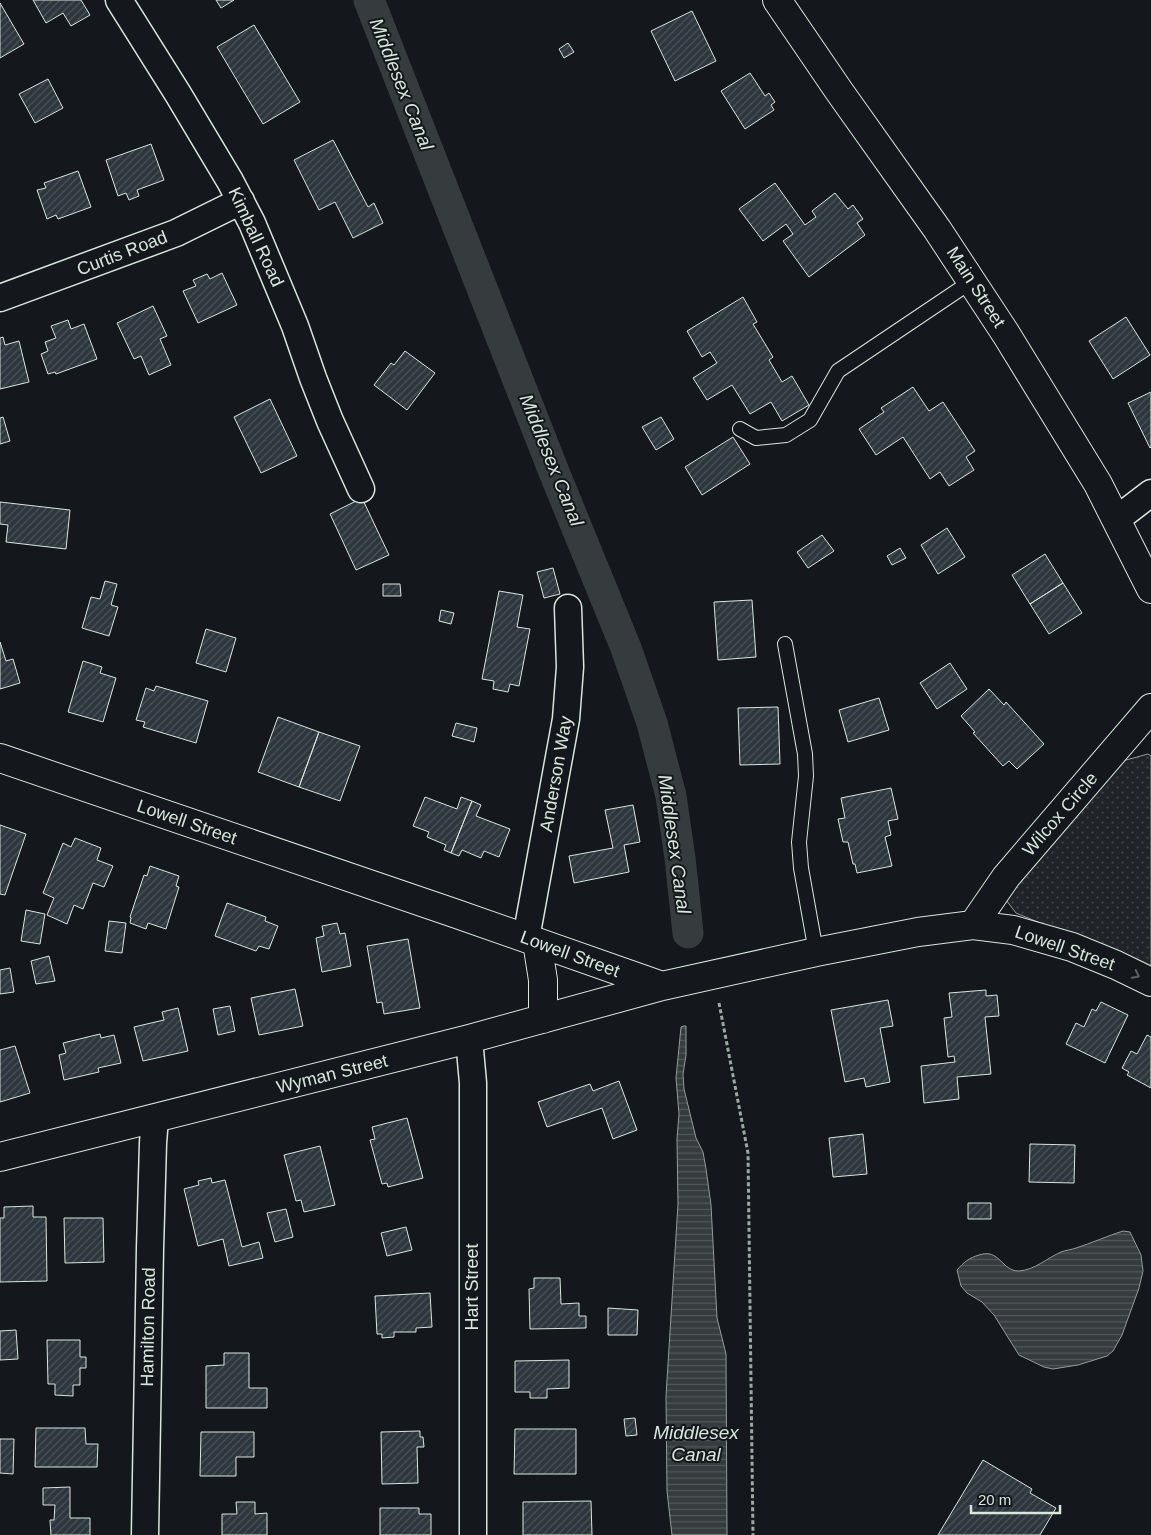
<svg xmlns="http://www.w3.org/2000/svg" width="1151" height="1535" font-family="Arial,sans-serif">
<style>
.park{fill:url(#park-dots);stroke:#939e99}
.water{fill:url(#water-rules);stroke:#939e99}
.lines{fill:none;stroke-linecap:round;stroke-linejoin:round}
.canal{stroke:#363b3e;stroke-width:31}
.building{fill:url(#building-hatch);stroke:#d8e6dc}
.service-casing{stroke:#d8e6dc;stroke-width:16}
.minor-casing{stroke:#d8e6dc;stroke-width:29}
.tertiary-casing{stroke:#d8e6dc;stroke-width:30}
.primary-casing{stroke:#d8e6dc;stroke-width:30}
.path{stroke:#9da8a2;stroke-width:3;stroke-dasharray:4 2.5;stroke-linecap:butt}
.service{stroke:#14181c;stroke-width:14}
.minor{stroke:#14181c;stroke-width:26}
.tertiary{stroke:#14181c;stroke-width:28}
.primary{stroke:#14181c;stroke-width:28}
.oneway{stroke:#59605f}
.labels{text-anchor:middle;stroke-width:4;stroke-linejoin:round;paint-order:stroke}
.street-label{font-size:18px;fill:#d8e6dc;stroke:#14181c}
.water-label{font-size:19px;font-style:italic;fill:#d8e6dc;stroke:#14181c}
</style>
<defs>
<pattern id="park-dots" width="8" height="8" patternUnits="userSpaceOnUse" patternTransform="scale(1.25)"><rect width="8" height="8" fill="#202428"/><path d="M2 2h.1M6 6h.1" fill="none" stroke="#404447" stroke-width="1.8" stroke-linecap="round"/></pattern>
<pattern id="water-rules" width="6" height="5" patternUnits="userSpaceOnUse" patternTransform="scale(1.25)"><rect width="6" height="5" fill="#363b3e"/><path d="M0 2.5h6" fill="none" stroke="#525759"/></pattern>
<pattern id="building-hatch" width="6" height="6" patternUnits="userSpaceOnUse" patternTransform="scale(1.25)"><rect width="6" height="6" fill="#2c363c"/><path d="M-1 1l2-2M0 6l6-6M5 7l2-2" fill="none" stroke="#4a5358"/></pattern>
</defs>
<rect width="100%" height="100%" fill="#14181c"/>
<path class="park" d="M1148 754 1151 756V973L1067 934 1016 913 1006 900 1004 889 1115 763Z"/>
<path class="water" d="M684 1026H686V1055L683 1074 684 1089 696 1138 703 1152 706 1169 711 1205 717 1318 726 1354 727 1535H672L667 1491 666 1396 678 1204 677 1139 679 1114 676 1078 681 1027Z
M1123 1231 1130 1232 1141 1255 1143 1271 1139 1288 1122 1335 1113 1351 1107 1356 1078 1365 1053 1369 1044 1367 1019 1355 994 1315 982 1302 967 1293 961 1286 957 1270C964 1262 969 1258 979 1255 1000 1248 1001 1271 1019 1271 1035 1270 1047 1258 1061 1252 1066 1250 1071 1250 1076 1248 1092 1243 1107 1236 1123 1231Z"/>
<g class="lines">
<path class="canal" d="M369 0 554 472 626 648 652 723 671 796 680 858 688 933"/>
</g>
<path class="building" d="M33 0H81L90 15 71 26 63 13 46 23Z
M216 0H234L221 8Z
M0 3 24 44 0 58Z
M692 11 716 61 675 81 651 31Z
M254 25 300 102 263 124 217 47Z
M568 43 574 52 564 58 559 49Z
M750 73 765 96 769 93 775 102 771 105 774 110 745 129 721 91Z
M48 79 63 108 35 123 19 94Z
M333 140 368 207 374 203 383 223 353 238 335 202 319 210 294 160Z
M151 144 164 180 137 190 139 196 129 200 126 193 118 196 106 160Z
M78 171 91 207 58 219 56 215 47 219 37 190 46 188 44 183Z
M775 183 805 225 816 217 812 211 835 193 848 209 853 205 863 219 857 223 865 235 809 277 783 241 793 234 786 224 763 241 739 209Z
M222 273 237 305 198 323 183 291 196 286 193 280 207 274 210 279Z
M743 297 757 322 753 324 773 357 769 360 782 382 792 376 809 405 782 421 771 402 750 414 732 385 707 400 693 378 717 363 710 352 702 357 687 331Z
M153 306 167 336 160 339 171 365 149 375 141 356 134 359 117 323Z
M1126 317 1150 355 1113 379 1089 341Z
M68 320 71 329 84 324 97 359 56 374 55 372 48 374 41 354 48 351 45 342 56 338 51 326Z
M3 337 5 345 19 341 29 382 0 389V338Z
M405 351 435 373 407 410 374 385 391 363 394 365Z
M913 387 929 411 943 402 975 451 966 457 974 470 949 486 940 472 930 479 903 437 876 455 859 429 884 412 881 408Z
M1151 392V447L1150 448 1128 403Z
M270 399 297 456 261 473 234 417Z
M3 417 10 441 0 444V418Z
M661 417 674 439 656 450 642 427Z
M733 437 750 464 702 495 685 467Z
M362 498 389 555 356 570 330 514Z
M0 502 70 510 66 549 6 542 8 525 0 524Z
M947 528 965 557 938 574 921 545Z
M822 535 834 551 808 568 797 552Z
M900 548 906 558 892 565 887 556Z
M1045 554 1063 583 1030 604 1012 575Z
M553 568 560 594 544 598 537 572Z
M105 581 117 584 111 605 118 607 109 636 82 628 91 597 100 599Z
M1063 583 1082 613 1049 634 1030 604Z
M383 584H400L401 596H383Z
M499 591 523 595 517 627 530 629 519 686 510 684 508 692 493 689 494 681 482 679Z
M752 600 756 657 718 660 714 602Z
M441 610 454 613 451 624 439 621Z
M206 629 236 638 226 672 196 663Z
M0 642 6 661 13 659 20 683 0 689Z
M83 661 102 667 100 673 116 678 103 722 68 712Z
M950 663 967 689 937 709 920 683Z
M156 686 208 701 196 743 143 727 145 722 136 720 146 688 154 691Z
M989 689 1004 705 1006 702 1044 744 1017 769 1009 761 1003 766 973 733 975 732 961 716Z
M879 698 889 730 848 742 839 710Z
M778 707 780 764 740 765 738 708Z
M278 717 319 732 299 787 258 772Z
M456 723 477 728 474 742 452 736Z
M319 732 360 746 340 801 299 787Z
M891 788 898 819 888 821 891 835 885 837 892 866 857 873 855 864H853L848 842H843L838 819 845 818 841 798Z
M425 797 457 809 461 797 472 801 451 853 444 850 446 845 427 837 429 832 413 826Z
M472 801 481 805 476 816 510 829 499 857 484 851 481 858 462 850 459 856 451 853Z
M633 805 640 842 624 845 629 872 574 883 569 856 613 848 605 810Z
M0 825 26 834 5 895 0 894Z
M75 838 101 848 97 860 113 866 104 887 93 883 83 909 74 905 67 924 47 915 54 898 43 893 63 843 71 847Z
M150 866 179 876 176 886 179 887 166 929 148 923 146 929 130 923 131 918 130 917 144 875 147 876Z
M227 903 266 917 265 921 278 926 269 949 259 946 256 951 215 936Z
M26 910 45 914 40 944 21 941Z
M109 921 126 923 122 953 105 951Z
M337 923 340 934 345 933 351 966 322 972 316 938 324 936 322 926Z
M408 939 420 1008 384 1014 382 1002 377 1003 367 946Z
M49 956 55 981 36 984 31 961Z
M10 968 14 992 0 994V970Z
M295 989 303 1026 259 1035 251 998Z
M986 990V996L997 995 999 1016 985 1017 991 1074 957 1077 959 1099 924 1103 921 1066 955 1062 954 1056 948 1057 944 1018 952 1017 949 993Z
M888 1000 893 1026 880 1028 890 1082 866 1087 864 1078 845 1082 831 1010Z
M1101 1002 1128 1015 1105 1063 1066 1044 1076 1023 1084 1027 1092 1009 1096 1011Z
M230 1006 235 1031 218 1035 213 1009Z
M178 1008 188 1051 143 1061 134 1027 164 1020 162 1012Z
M100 1034 101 1038 114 1035 121 1063 98 1068 99 1072 64 1080 59 1055 66 1053 63 1043Z
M1147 1035 1151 1037V1088L1127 1075 1129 1072 1122 1068 1131 1051 1137 1054Z
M15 1046 30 1093 0 1102V1050Z
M619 1081 637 1130 613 1139 602 1108 547 1127 538 1102 590 1084 593 1091Z
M407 1118 423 1178 388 1187 387 1183 382 1184 370 1140 375 1139 372 1127Z
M863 1134 867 1174 833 1177 829 1138Z
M1030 1144 1075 1145 1074 1183 1029 1182Z
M320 1146 335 1205 304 1212 301 1200 296 1201 284 1155Z
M211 1178 212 1183 225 1180 242 1247 259 1242 263 1258 229 1266 223 1239 198 1246 184 1189 199 1185 198 1181Z
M968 1203H991V1219H968Z
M33 1206V1217H46L47 1281 0 1282V1218H4V1207Z
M286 1209 293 1237 275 1242 267 1213Z
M64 1218H103L104 1262 65 1263Z
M406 1227 412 1250 387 1256 381 1233Z
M534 1278H560L561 1304 579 1303V1316H586V1328L530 1329 529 1289 534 1288Z
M430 1293 432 1327 416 1328V1332H394V1337L382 1338V1334H377L375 1296Z
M608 1308 638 1310 637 1335H608Z
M16 1330 18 1359 0 1360V1331Z
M47 1340H80V1357H86V1368H80V1385H73V1396L55 1395V1384H48Z
M224 1353H249V1388H267V1408H206V1366L224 1365Z
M569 1360V1388L547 1389V1398H530V1392H515V1361Z
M635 1418 637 1435 626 1436 624 1419Z
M36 1428H85L86 1444H98L97 1467H35Z
M515 1429H576V1474H514Z
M420 1431V1437H423L424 1447H417L418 1483 382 1484 381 1432Z
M201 1432H254V1457H236V1476H200Z
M0 1439H14L13 1474 0 1473Z
M983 1460 1032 1489 1030 1493 1056 1508 1040 1535H938Z
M70 1487V1518H90V1535H51L50 1520H54L55 1505H43V1488Z
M591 1501 592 1535H523V1502Z
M236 1502H255V1514L267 1513V1535H222V1514H237Z
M380 1508H419V1514H431V1535H380Z"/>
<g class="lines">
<defs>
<path id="service" d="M740 429 756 438 786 435 810 420 838 371 972 281
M785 644 805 754 806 776 799 842 801 868 816 952"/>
<path id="minor" d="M119 0 178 94 230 181 252 223 295 326 313 378 330 421 361 489
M0 298 176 233 241 201
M1117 519 1151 493
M526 938 566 719 570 667 568 608
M469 1039 473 1083V1535
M145 1535 150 1249 153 1143 155 1118"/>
<path id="tertiary" d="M0 758 454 913 662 986
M973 925 1006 877 1151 708
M537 942 543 980V1019
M0 1157 469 1039 662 986 816 952 918 932 973 925 1013 930 1072 947 1116 965 1151 982"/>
<path id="primary" d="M777 0 839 91 937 229 1006 334 1098 484 1151 589"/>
</defs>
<use href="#service" class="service-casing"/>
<use href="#minor" class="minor-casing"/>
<use href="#tertiary" class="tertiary-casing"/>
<use href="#primary" class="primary-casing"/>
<path class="path" d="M719 1003 748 1153 753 1535"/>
<use href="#service" class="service"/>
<use href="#minor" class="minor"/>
<use href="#tertiary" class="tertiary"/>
<use href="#primary" class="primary"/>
</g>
<defs><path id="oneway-chevron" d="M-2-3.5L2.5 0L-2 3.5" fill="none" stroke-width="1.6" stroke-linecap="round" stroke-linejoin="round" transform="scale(1.25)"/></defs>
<use class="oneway" href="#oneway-chevron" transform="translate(1136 975) rotate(27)"/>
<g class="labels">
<g class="street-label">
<text transform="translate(256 237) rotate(65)" y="6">Kimball Road</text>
<text transform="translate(122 253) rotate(-21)" y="6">Curtis Road</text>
<text transform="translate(976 287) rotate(57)" y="6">Main Street</text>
<text transform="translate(556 774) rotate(-80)" y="6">Anderson Way</text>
<text transform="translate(1060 814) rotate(-49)" y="6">Wilcox Circle</text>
<text transform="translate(187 822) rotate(19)" y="6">Lowell Street</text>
<text transform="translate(1065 948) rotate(19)" y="6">Lowell Street</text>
<text transform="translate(570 954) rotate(20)" y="6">Lowell Street</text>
<text transform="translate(332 1074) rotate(-14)" y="6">Wyman Street</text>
<text transform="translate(472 1287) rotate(-90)" y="6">Hart Street</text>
<text transform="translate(148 1327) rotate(-89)" y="6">Hamilton Road</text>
</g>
<g class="water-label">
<text transform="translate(402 84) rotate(68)" y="7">Middlesex Canal</text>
<text transform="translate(552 460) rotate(68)" y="7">Middlesex Canal</text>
<text transform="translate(675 844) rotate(82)" y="7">Middlesex Canal</text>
<text x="696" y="1439">Middlesex<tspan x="696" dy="22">Canal</tspan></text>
</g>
</g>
<path d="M971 1505v8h89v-8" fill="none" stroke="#d8e6dc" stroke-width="2.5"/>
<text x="978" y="1505" font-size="15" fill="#d8e6dc" stroke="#14181c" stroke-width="4" paint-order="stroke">20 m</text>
</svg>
